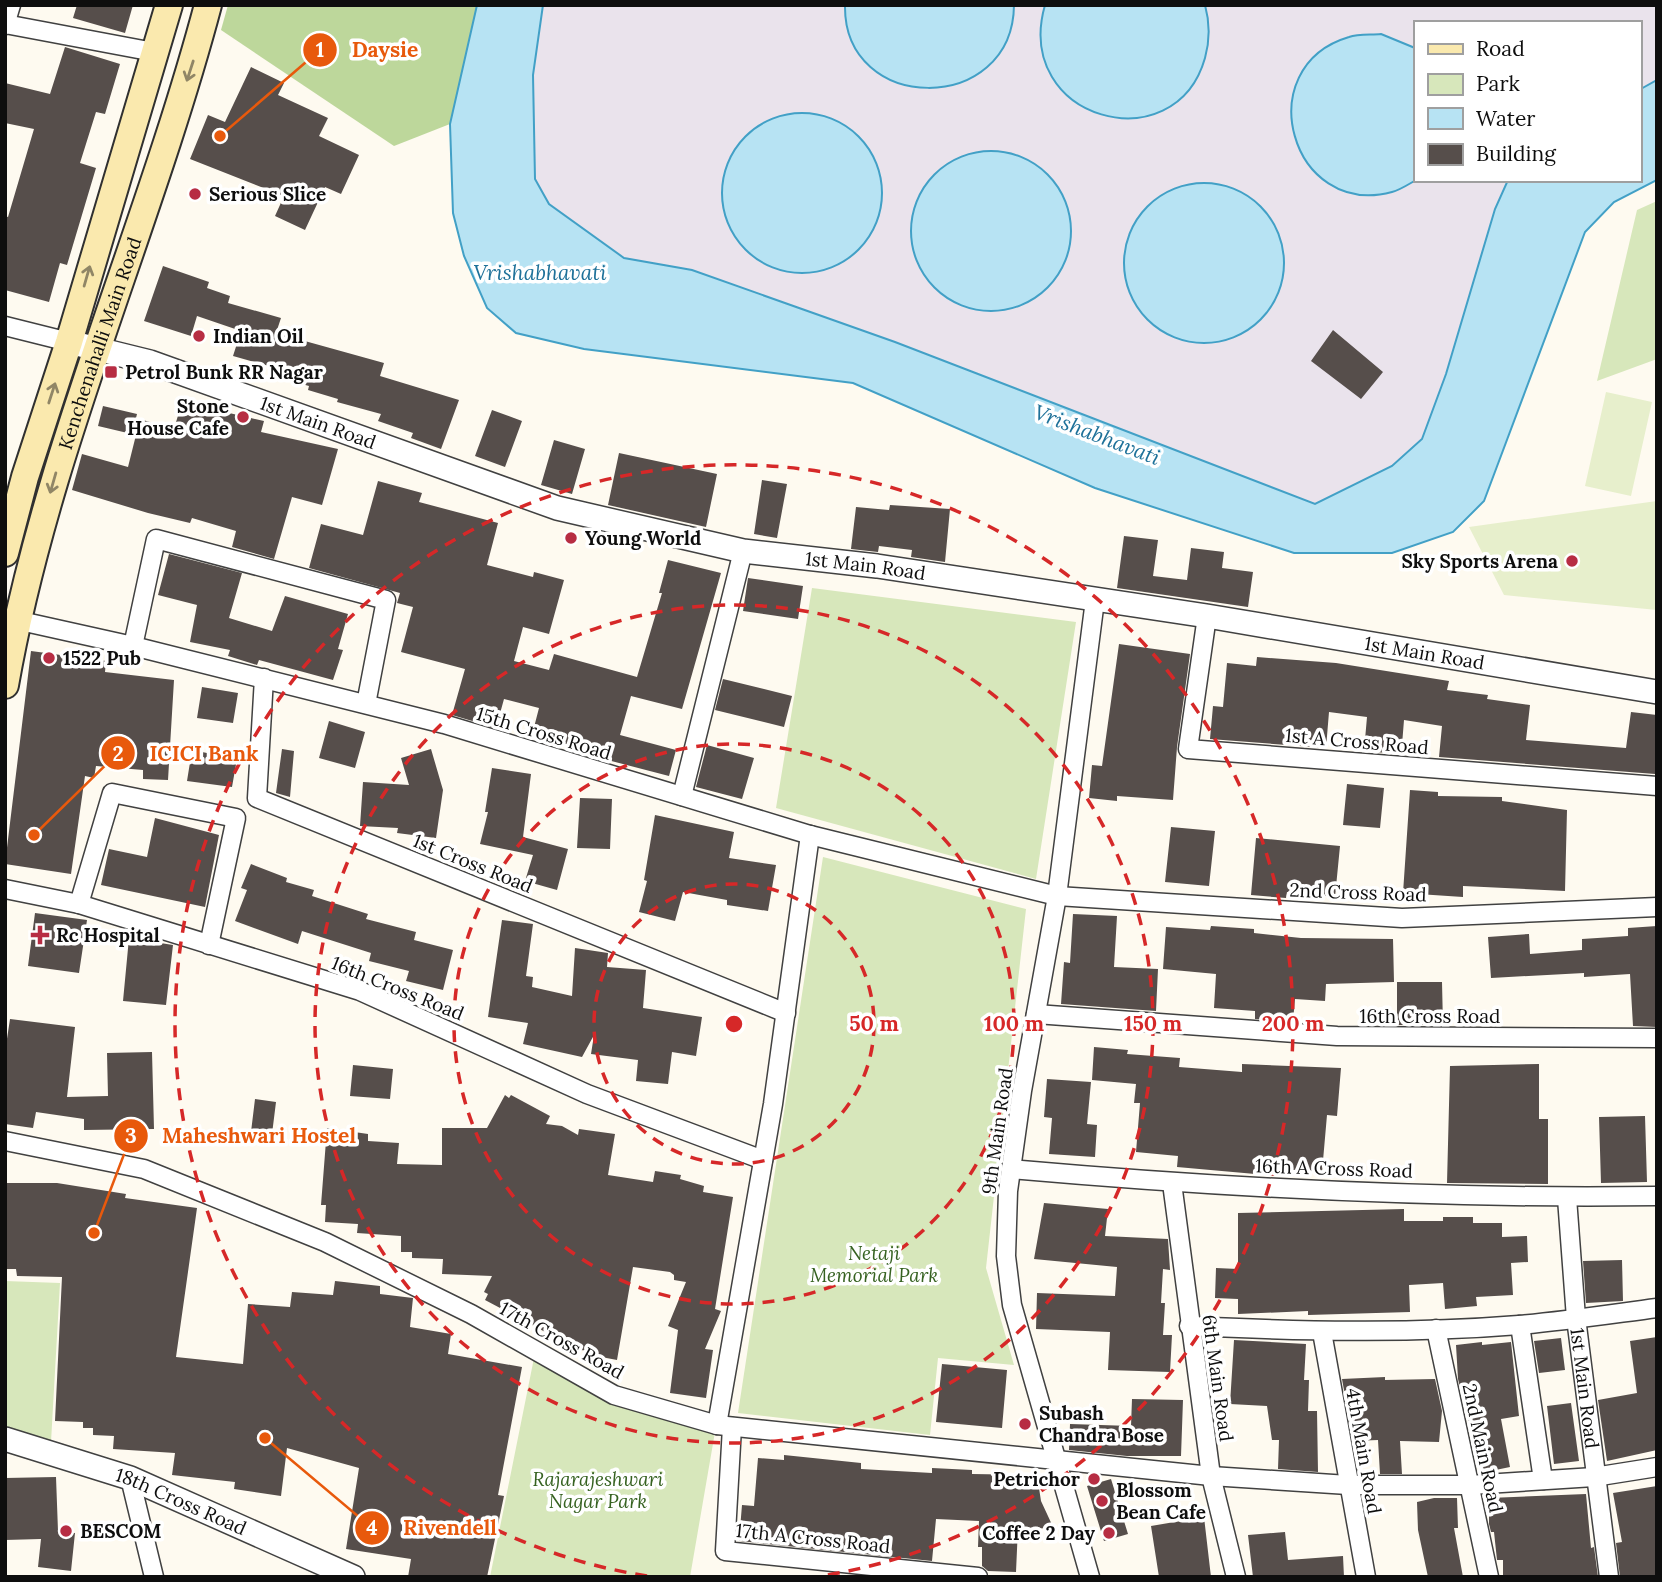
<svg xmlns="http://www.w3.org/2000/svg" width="1662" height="1582" font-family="Lora,serif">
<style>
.industrial{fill:#eae3ec}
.green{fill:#d7e7bb}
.forest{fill:#bdd79b}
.pitch{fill:#e7efcc}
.water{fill:#b7e3f3;stroke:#42a0c6;stroke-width:2}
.building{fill:#564e4b}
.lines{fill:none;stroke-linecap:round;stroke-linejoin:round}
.minor-casing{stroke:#414141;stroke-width:21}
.tertiary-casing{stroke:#414141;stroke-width:26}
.secondary-casing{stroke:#303030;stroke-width:30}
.minor{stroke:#fff;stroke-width:18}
.tertiary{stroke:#fff;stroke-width:23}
.secondary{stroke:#fae9ae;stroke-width:26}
.oneway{stroke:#908666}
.ring{fill:none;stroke:#d62828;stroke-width:3.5;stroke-dasharray:12 9}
.poi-dot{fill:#b72d43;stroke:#fff;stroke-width:2.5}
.labels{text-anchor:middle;stroke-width:7;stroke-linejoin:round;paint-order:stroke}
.poi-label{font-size:19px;font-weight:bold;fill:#0e0e0e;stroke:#fff;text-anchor:start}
.street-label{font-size:19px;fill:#0e0e0e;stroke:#fff}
.park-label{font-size:19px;font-style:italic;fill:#366221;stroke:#fff}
.water-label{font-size:21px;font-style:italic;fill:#1e7199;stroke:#fff}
.centre{fill:#d62828;stroke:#fff;stroke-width:3.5}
.ring-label{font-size:21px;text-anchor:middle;font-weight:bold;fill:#d62828;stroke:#fff;stroke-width:7;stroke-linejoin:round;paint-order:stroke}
.leader{fill:none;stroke:#e8590c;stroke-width:2.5}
.callout-dot{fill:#e8590c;stroke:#fff;stroke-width:2.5}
.mark-label{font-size:21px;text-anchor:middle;font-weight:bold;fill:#fff}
.callout-label{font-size:21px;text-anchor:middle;font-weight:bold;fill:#e8590c;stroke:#fff;stroke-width:7;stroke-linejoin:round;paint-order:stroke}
</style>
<rect width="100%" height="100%" fill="#fefaf0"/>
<path class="industrial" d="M543 5H1657V80L1639 90V23H1415V180H1508L1495 209 1446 374 1422 439 1392 466 1316 504 895 342 692 270 624 258 549 204 535 179 533 75Z"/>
<path class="green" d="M1657 201V359L1597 381 1637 210Z
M812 588 1076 622 1036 879 776 808Z
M823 857 1026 909 986 1268 1014 1365 938 1358 930 1435 738 1413Z
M5 1281 60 1283 51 1442 5 1427Z
M535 1353 611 1404 715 1432 690 1577H490Z"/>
<path class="forest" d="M228 5H477L450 124 394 146 221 30Z"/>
<path class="pitch" d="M1606 392 1652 402 1631 496 1585 486Z
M1657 501V610L1504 595 1469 527Z"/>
<path class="water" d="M477 5H543L533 75 535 179 549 204 624 258 692 270 895 342 1315 504 1392 466 1422 439 1446 374 1495 209 1508 180H1639V90L1657 80V180L1614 202 1585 232 1484 501 1453 532 1392 553H1294L1095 488 853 383 584 349 516 333 487 308 464 256 453 213 450 124Z
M845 5H1014C1013 116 843 115 845 5Z
M1045 5H1205C1210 23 1210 40 1205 58 1175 164 1012 120 1045 5Z
M1381 34 1415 48 1416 180C1409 184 1400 190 1392 192 1291 219 1248 67 1349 37 1358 34 1371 35 1381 34Z
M722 193a80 80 0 1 1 160 0a80 80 0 1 1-160 0Z
M911 231a80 80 0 1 1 160 0a80 80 0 1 1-160 0Z
M1124 263a80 80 0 1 1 160 0a80 80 0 1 1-160 0Z"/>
<path class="building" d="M77 5H133L125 33 73 18Z
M65 47 120 64 105 114 96 112 80 163 96 168 67 265 60 263 49 302 5 290V216L8 217 34 129 5 123V83L50 94Z
M251 67 284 83 278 95 328 118 319 136 359 155 341 194 325 187 305 230 275 216 284 196 190 159 208 115 225 122Z
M163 266 209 282 207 288 230 296 228 303 281 318 276 333 384 363 380 376 459 400 441 449 411 438 413 433 378 421 381 414 337 402 338 399 308 390 309 386 273 376 276 368 233 356 241 331 197 316 191 336 144 321Z
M1333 330 1383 372 1361 399 1311 361Z
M182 402 264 421 261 432 338 449 322 505 292 497 274 559 232 547 236 531 192 518 190 523 148 513 72 490 82 454 128 467 136 435 98 426 103 406 137 414 136 418 174 429Z
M492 410 522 421 505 467 475 456Z
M554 440 585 449 572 494 541 485Z
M619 453 717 474 706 527 608 505Z
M762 480 787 484 777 538 754 534Z
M378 481 422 493 419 502 498 523 487 565 533 577 534 572 564 580 549 634 523 627 514 661 549 670 554 654 637 677 662 593H659L668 560 721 573 682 709 631 696 620 735 676 750 669 776 573 751 574 746 532 735 539 708 504 699 496 728 452 715 465 669 401 652 413 607 397 603 400 593 309 568 321 524 363 535Z
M890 505 950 509 945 562 911 557 912 550 879 546 878 552 851 549 856 507 889 510Z
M1124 536 1158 540 1153 576 1187 580 1191 548 1224 552 1222 568 1253 572 1248 607 1117 588Z
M169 554 242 573 229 618 272 631 285 596 348 614 338 649 343 650 333 680 259 660 257 665 228 656 230 650 190 642 197 605 158 595Z
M748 578 803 586 798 619 743 611Z
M1119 644 1190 654 1177 747 1173 800 1117 796V801L1089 798 1092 765 1102 766Z
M31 651 106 661 105 672 174 680 168 780 143 779V770L96 766 94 778 85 776 71 874 5 864Z
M1257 657 1336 663 1449 681 1447 690 1488 695 1487 699 1530 705 1526 740 1626 748 1631 712 1657 715 1655 774 1439 757 1442 726 1404 720 1402 745 1388 744 1387 753 1364 751 1367 717 1329 712 1326 748 1210 739 1213 706 1223 707 1227 663 1256 666Z
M723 679 792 696 784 727 715 710Z
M202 687 238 693 233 723 197 718Z
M329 721 365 732 355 768 319 758Z
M707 745 754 758 742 799 696 787Z
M282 749 294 751 290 797 276 793Z
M431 749 443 790 436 838 397 833 398 828 360 826 363 782 409 785 401 758Z
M192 750 237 759 232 787 187 781Z
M492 768 531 774 523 837 568 849 557 890 525 881 533 855 480 844 488 812H485Z
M1347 784 1384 788 1380 828 1343 825Z
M1410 790 1438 792V796L1502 797V801L1567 810 1565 891 1463 886V897L1403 893Z
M580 798 612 799 610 849 577 848Z
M655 815 734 832 729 858 776 865 768 911 727 905V900L683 892 675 921 639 912 647 881 644 880Z
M155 818 219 835 205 907 101 885 109 849 147 857Z
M1171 827 1215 831 1209 886 1165 882Z
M1256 838 1340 846 1335 897 1287 892 1286 898 1251 895Z
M251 864 287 878 286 882 314 890 312 896 368 914 366 919 416 932 414 940 453 950 443 990 406 981 409 971 369 961 371 953 302 931 298 944 235 921 247 890 241 888Z
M35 913 87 920 79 973 28 966Z
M1073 914 1117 916 1114 967 1158 969 1156 1011 1061 1004 1064 962 1070 963Z
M502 920 533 924 526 976 533 977 532 987 572 996 575 948 608 953 607 967 646 970 643 1008 702 1017 696 1056 672 1052 668 1084 636 1081 638 1060 591 1054 594 1035 582 1057 523 1044 528 1023 488 1017Z
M1211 926 1254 929V933L1301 938 1393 939 1394 982 1326 984 1325 1001 1295 999 1293 1021 1255 1019V1011L1214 1008 1216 974 1163 969 1166 927 1210 930Z
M1657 926V1027L1633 1026 1630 974 1584 977V973L1491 978 1488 937 1529 934 1530 954 1582 950V939L1628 936V928Z
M129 938 173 945 166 1005 123 1001Z
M1397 982H1442L1443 1025H1397Z
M10 1019 75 1027 67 1097 108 1096 107 1053 152 1052 154 1129 84 1130V1119L36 1112 33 1128 5 1124V1052Z
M1094 1047 1128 1050 1127 1054 1180 1058 1179 1067 1242 1072V1064L1341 1068 1337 1116 1327 1115 1322 1172 1278 1169 1277 1176 1177 1167 1178 1156 1136 1152 1140 1103H1134L1136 1084 1092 1080Z
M1539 1064V1119H1548V1184L1447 1183 1450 1066Z
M353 1065 393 1069 390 1099 350 1096Z
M1047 1079 1091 1082 1087 1124 1097 1125 1095 1157 1049 1154 1052 1118 1044 1117Z
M505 1095 509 1098 511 1095 550 1116 546 1124 562 1126 578 1135 579 1129 615 1134 608 1175 653 1182 655 1171 681 1175 680 1179 704 1186 703 1192 733 1197 715 1309 721 1311 705 1349 713 1350 706 1398 670 1393 678 1330 668 1326 686 1282 674 1280V1275L670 1272 633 1267 617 1360 591 1355V1351L569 1349 570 1342 548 1340 549 1334 485 1300 488 1294 484 1292 492 1276 442 1274 443 1259 412 1258V1252H401V1236L357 1233 358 1224 325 1222 326 1205H321L327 1128 368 1134V1141L399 1143 397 1164 442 1165V1128H487Z
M255 1099 276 1102 272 1134 251 1132Z
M1645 1116 1647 1182 1601 1183 1599 1117Z
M5 1183H57L126 1194 125 1198 197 1208 176 1357 243 1364 248 1304 290 1307 292 1292 333 1295 335 1281 380 1286V1294L413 1298 410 1327 451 1334 448 1354 522 1367 498 1495 504 1496 487 1577H408L411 1559 346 1549 359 1468 287 1448 281 1496 234 1489 235 1482 172 1475 175 1453 113 1449 114 1436 93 1435V1428H83V1422L55 1421 62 1277 17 1276 16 1269H5Z
M1044 1203 1108 1209 1105 1236 1168 1239 1170 1270 1163 1269 1161 1303H1165L1163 1335H1172L1170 1372 1108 1370 1110 1332 1036 1329 1037 1293 1115 1296 1117 1267 1034 1259Z
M1404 1209V1221H1443V1217H1473V1223H1502V1237L1527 1236 1528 1262 1511 1263 1513 1295 1476 1297 1477 1306 1445 1309 1443 1283 1409 1285 1410 1312 1308 1315V1311L1238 1314V1299L1215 1298 1216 1268 1238 1269V1213Z
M1622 1260 1623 1301 1586 1303 1583 1261Z
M1657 1337V1450L1607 1461 1598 1400 1637 1393 1630 1341Z
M1561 1338 1565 1370 1539 1373 1534 1341Z
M1234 1340 1306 1344 1304 1380H1309L1308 1411H1317L1318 1472 1278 1469 1279 1440H1272L1267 1406 1230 1404Z
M1482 1342V1345L1511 1342 1519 1416 1501 1419 1510 1467 1481 1473 1458 1379 1456 1345Z
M942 1364 1007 1370 1002 1428 936 1422Z
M1385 1377V1380L1435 1379 1442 1411 1439 1442 1400 1441 1402 1474H1380L1378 1440 1353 1441 1342 1379Z
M1132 1399 1183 1400 1181 1456H1127L1069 1450 1070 1424 1131 1426Z
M1571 1403 1579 1461 1554 1464 1547 1406Z
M784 1455 861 1463V1469L932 1473V1468L972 1470V1474L1037 1475 1041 1501 1054 1529 1018 1527 1016 1572 988 1571 982 1566V1547H978L979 1521 936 1519 932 1561 739 1541 742 1505 754 1506 758 1458 784 1460Z
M56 1477 58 1531 75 1533 71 1571 38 1567 41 1539 5 1540V1478Z
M1111 1479 1128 1534 1104 1541 1087 1486Z
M1657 1486V1577H1620L1616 1543 1622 1542 1613 1493Z
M1586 1494 1591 1548 1594 1547 1598 1577H1503V1560H1497L1494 1532H1491L1489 1524V1498Z
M1434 1498H1457L1458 1528H1454L1463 1577H1428L1418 1530 1417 1502Z
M1204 1517 1211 1577H1159L1151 1526Z
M1285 1532 1288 1560 1343 1556 1344 1577H1253L1248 1535Z"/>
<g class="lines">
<defs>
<g id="minor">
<path d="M5 24 154 52"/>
<path d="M5 25 11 5"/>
<path d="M5 326 69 342"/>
<path d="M1207 616 1188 749 1657 786"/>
<path d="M16 620 133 646 444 724 810 835 1057 896 1402 918 1657 907"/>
<path d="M133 646 156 539 386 600 366 704"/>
<path d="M264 678 257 798 786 1013"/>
<path d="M682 796 743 551"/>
<path d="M5 889 79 904 360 991 587 1094 763 1160"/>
<path d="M79 904 112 793 236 818 209 945"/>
<path d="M1036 1014 1337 1036 1657 1038"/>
<path d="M5 1141 144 1169 325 1242 471 1314 614 1395 717 1425 1211 1476 1348 1485H1470L1594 1477 1657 1467"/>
<path d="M1011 1169C1225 1188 1442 1199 1657 1196"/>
<path d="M1172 1183 1211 1476 1236 1577"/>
<path id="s1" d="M1567 1198 1576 1318 1609 1577"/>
<path d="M1520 1325 1543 1480"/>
<path d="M1189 1326C1299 1331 1409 1334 1519 1325 1565 1321 1611 1314 1657 1308"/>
<path d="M1436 1329 1489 1577"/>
<path d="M1322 1332 1366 1577"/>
<path d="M717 1425 773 1104 810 835"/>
<path d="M732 1427 725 1551 978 1577"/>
<path d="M130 1478 154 1577"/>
<path d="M1090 1577 1012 1305 1006 1256 1008 1191 1022 1091 1057 896 1095 600"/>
</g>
<g id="tertiary">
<path id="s2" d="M69 342 150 362 557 508 743 551 877 566 1207 616 1657 692"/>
<path id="s3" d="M5 1439 130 1478 353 1577"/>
</g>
<g id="secondary">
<path d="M5 553 25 477 69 342 169 5"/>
<path id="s4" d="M5 685C46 451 147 234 208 5"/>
</g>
</defs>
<use href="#minor" class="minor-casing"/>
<use href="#tertiary" class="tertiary-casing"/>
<use href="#secondary" class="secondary-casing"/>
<use href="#minor" class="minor"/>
<use href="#tertiary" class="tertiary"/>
<use href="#secondary" class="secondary"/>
</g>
<defs><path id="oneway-shaft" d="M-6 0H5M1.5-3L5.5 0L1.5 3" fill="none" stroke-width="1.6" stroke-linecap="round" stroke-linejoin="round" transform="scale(1.75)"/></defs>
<g class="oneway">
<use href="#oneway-shaft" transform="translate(190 71) rotate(108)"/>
<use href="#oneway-shaft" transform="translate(87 276) rotate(-74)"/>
<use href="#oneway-shaft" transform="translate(52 393) rotate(-72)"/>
<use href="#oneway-shaft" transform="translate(53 483) rotate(106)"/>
</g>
<g class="ring">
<circle cx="734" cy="1024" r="140"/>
<circle cx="734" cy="1024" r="280"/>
<circle cx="734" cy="1024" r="419"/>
<path d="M647 1576A559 559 0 1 1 821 1576"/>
</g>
<g class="poi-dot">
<circle cx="195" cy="194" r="7"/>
<circle cx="199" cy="336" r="7"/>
<rect x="104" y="365" width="14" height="14" rx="3.5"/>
<circle cx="243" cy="417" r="7"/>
<circle cx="571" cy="538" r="7"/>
<circle cx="1572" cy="561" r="7"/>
<circle cx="49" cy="658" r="7"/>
<path d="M36.5 924.5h7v7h7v7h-7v7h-7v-7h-7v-7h7z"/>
<circle cx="1025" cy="1424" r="7"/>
<circle cx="1094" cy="1479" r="7"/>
<circle cx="1102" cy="1501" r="7"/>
<circle cx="66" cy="1531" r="7"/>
<circle cx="1109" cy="1533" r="7"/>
</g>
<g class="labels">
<g class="poi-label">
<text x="209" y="201">Serious Slice</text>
<text x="213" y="343">Indian Oil</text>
<text x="125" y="379">Petrol Bunk RR Nagar</text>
<text x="229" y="413" text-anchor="end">Stone<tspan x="229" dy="22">House Cafe</tspan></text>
<text x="585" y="545">Young World</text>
<text x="1558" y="568" text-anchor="end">Sky Sports Arena</text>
<text x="63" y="665">1522 Pub</text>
<text x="56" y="942">Rc Hospital</text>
<text x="1039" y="1420">Subash<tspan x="1039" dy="22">Chandra Bose</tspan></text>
<text x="1080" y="1486" text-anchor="end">Petrichor</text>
<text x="1116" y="1497">Blossom<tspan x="1116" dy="22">Bean Cafe</tspan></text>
<text x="80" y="1538">BESCOM</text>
<text x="1095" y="1540" text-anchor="end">Coffee 2 Day</text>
</g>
<g class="street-label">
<text dy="7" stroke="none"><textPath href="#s4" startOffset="355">Kenchenahalli Main Road</textPath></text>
<text dy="7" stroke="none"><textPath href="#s2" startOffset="262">1st Main Road</textPath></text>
<text dy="7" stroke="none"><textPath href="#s2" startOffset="830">1st Main Road</textPath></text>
<text dy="7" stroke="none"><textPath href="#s2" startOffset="1396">1st Main Road</textPath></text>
<text transform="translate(544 733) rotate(17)" y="7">15th Cross Road</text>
<text transform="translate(1357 741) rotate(5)" y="7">1st A Cross Road</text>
<text transform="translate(473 863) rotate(22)" y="7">1st Cross Road</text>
<text transform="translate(1358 892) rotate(2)" y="7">2nd Cross Road</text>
<text transform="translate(398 988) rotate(22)" y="7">16th Cross Road</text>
<text x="1430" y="1023">16th Cross Road</text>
<text transform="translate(997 1131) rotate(-82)" y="7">9th Main Road</text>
<text transform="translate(1334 1168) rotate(2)" y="7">16th A Cross Road</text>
<text transform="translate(562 1340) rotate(29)" y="7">17th Cross Road</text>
<text transform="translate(1218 1378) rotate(82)" y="7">6th Main Road</text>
<text dy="7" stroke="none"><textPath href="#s1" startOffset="191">1st Main Road</textPath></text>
<text transform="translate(1483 1448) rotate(78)" y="7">2nd Main Road</text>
<text transform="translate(1364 1451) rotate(80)" y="7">4th Main Road</text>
<text dy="7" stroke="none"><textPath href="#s3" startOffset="187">18th Cross Road</textPath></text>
<text transform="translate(813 1538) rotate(6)" y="7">17th A Cross Road</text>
</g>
<g class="park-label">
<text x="874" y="1260">Netaji<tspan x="874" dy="22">Memorial Park</tspan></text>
<text x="598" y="1486">Rajarajeshwari<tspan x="598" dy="22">Nagar Park</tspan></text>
</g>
<g class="water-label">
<text x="540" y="280">Vrishabhavati</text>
<text transform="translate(1097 435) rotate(21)" y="7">Vrishabhavati</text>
</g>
</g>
<circle cx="734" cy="1024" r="10" class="centre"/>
<g class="ring-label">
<text x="874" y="1031">50 m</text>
<text x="1014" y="1031">100 m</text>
<text x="1153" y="1031">150 m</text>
<text x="1293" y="1031">200 m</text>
</g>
<path class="leader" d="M220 136L320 50M34 835L118 753M94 1233L131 1136M265 1438L372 1528"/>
<g class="callout-dot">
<circle cx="220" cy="136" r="7"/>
<circle cx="34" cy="835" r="7"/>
<circle cx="94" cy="1233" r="7"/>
<circle cx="265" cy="1438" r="7"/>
<circle cx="320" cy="50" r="18"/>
<circle cx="118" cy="753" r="18"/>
<circle cx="131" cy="1136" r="18"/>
<circle cx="372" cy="1528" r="18"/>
</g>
<g class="mark-label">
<text x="320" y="57">1</text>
<text x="118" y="761">2</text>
<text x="131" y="1143">3</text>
<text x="372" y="1535">4</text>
</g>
<g class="callout-label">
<text x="385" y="57">Daysie</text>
<text x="204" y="761">ICICI Bank</text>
<text x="259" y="1143">Maheshwari Hostel</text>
<text x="450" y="1535">Rivendell</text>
</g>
<rect width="1662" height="1582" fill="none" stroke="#0e0e0e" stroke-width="14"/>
<rect x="1414" y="21" width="228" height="161" fill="#ffffff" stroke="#9f9f9f" stroke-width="2"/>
<rect x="1428" y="44" width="35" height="10" fill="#fae9ae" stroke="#9f9f9f" stroke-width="2"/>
<text x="1476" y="56" font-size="21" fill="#0e0e0e">Road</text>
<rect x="1428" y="74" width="35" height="21" fill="#d7e7bb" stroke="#9f9f9f" stroke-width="2"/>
<text x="1476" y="91" font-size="21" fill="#0e0e0e">Park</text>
<rect x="1428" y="108" width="35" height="21" fill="#b7e3f3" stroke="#9f9f9f" stroke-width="2"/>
<text x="1476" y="126" font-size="21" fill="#0e0e0e">Water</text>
<rect x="1428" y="144" width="35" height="21" fill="#564e4b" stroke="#9f9f9f" stroke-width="2"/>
<text x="1476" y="161" font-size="21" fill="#0e0e0e">Building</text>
</svg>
